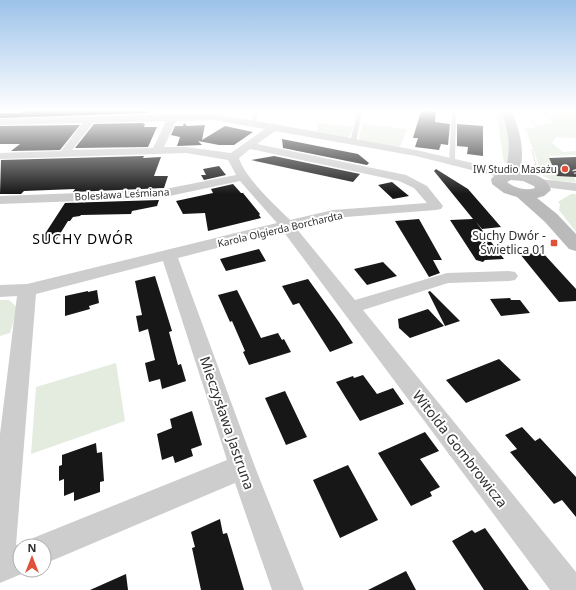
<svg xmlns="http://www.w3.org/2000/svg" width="576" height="590" font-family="'Noto Sans',sans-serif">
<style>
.green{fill:#e3ecde}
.building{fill:#171717}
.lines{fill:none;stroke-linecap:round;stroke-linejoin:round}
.path-far1{stroke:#cdcdcd;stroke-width:1.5;stroke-dasharray:1 1;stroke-linecap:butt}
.path{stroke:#cdcdcd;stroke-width:2;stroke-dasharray:1.5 1.5;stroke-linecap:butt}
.lane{fill:#cdcdcd;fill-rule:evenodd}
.street{fill:#cdcdcd;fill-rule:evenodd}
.secondary{fill:#bababa;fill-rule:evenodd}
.poi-dot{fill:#df5139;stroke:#fff;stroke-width:1.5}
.labels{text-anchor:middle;stroke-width:4;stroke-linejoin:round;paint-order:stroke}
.far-poi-label{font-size:10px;fill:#303030;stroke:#fff;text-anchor:end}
.far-street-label{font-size:10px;fill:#303030;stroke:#fff}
.poi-label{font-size:12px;fill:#303030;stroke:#fff;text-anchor:end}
.quarter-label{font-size:14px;letter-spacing:1px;fill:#000;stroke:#fff}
.near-street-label{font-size:14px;fill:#303030;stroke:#fff}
</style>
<rect width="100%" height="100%" fill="#fff"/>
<path class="green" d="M496 111H503L504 115 510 152 508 163H504Z
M531 111H576V116L564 112 576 117V138L556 137 552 143 563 152 576 151V155L549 156 557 176H574L576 182 554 181 543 176 526 130 541 128 536 125 553 123 551 122 553 121Z
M318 123 353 127 349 137 346 138 317 132Z
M363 124 407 129 400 147 361 140 359 137Z
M571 194H576V232L559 210 560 204 558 202Z
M0 300H9L18 308 10 333 0 336Z
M116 363 125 421 31 454 36 387Z"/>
<path class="building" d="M23 111H150L148 113 0 118V113H21Z
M421 111H436L435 122 450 124 448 145 441 144 439 150 415 147 418 138H413Z
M142 123 145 124 144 127H157L148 147 75 148 94 124Z
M184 123 187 126 205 125 202 140 225 126 253 132 234 145H219L198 141 202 145 177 146 180 137 171 135 175 126H183Z
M457 124 483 126V156L467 154 468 147 457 146Z
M80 125 60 150 11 151 20 144H0V126Z
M282 139 358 154 369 163 367 165 283 148Z
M144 156 143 158 161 157 154 176H168L164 188 73 192 75 189 24 191 21 194H0L1 160Z
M274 156 360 174 353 182 251 160Z
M576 157V177L557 176 549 158Z
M219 166 226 175 204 180 201 175H206L203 169Z
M436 169 468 189 501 227 482 229 476 222 504 259 485 260 483 262 476 260 450 220 473 219 434 171Z
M392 182 409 196 393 199 378 185Z
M233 184 241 193H243L260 214 259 215 261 218 208 231 205 213 183 214 176 201 213 193 211 189Z
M159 200 157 206 132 211 131 214 81 215 80 216 73 217 70 221H68L55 242 39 243 65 203Z
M419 219 442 260H433L440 273 429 277 395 221Z
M259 249 266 261 226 271 220 259Z
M543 253 576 289V301L559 302 520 254Z
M383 262 397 276 367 285 354 269Z
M155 276 172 331 169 332 178 365 181 364 186 381 162 389 160 379 149 382 145 363 155 360 148 329 139 332 136 316 142 315 135 281Z
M308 279 339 322 353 343 330 352 299 303 293 305 282 286Z
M97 290 99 303 89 306 90 309 65 316V296L88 291V292Z
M237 290 261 338 278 333 282 340 284 339 291 352 249 365 243 352 245 351 232 321 230 322 218 295Z
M430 291 460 321 445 326 428 292Z
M510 298 511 300H520L530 313 501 316 490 299Z
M428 309 444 326 410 338 399 328 398 319Z
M499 359 521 380 466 403 446 380Z
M363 375 377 394 393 388 404 404 360 421 336 382 353 376 354 378Z
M285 391 307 437 286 445 265 398Z
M192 411 202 445 191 449 193 456 175 463 173 456 162 460 157 434 172 428 170 419Z
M522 427 535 441 540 438 576 477V517L562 500 554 504 510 452 517 449 505 435Z
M425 432 439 451 420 459 440 487 430 492 432 496 411 506 378 453Z
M96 443 97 453 102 452 104 481 100 482V492L74 501V492L64 496V479L59 481V466L62 465V455Z
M348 465 378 520 340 538 313 480Z
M220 519 223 534 227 533 244 590H201L192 548 195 547 191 532Z
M485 528 529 590H484L452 541 472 530 475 533Z
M406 571 416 590H368Z
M126 574 128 590H90Z"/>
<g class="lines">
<path class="path-far1" d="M528 111 535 126 539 128
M526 129 537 128
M532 150 536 165"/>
<path class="path" d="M535 164 536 167
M576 170H573L576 175"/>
<path class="lane" d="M256 111H260L253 124H249Z
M358 111H362L356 142 353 144 350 142Z
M452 111H456L455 161 452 163 449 161Z"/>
<path class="street" d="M173 114H213L274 124 416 150 511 172 513 175 511 178 507 179 416 156 275 131 257 144 406 175 427 186 443 206 441 209 436 210 333 218 296 228 355 300 447 273 509 271 515 272 518 276 515 280 509 281 448 283 363 310 576 572V590H550L283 231 178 258 255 467 304 590H272L235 483 44 564V546H30L33 538 227 460 163 261 36 294 16 545 20 544 26 546H20V570H31L0 583V434L17 296 0 297V285L27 284 277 223 240 181 160 198 0 204V196L160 190 236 175 228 160 186 153 0 159V153L61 151 83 123 0 125V119ZM213 120 265 129 231 153 186 147H164L176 121ZM166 121 153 148 72 150 93 123ZM250 149 399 181 414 188 427 203 333 210 290 220C275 205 245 178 239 158Z
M539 179 576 183V191L535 186 533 183 535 180Z"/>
<path class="secondary" d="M502 111H512C520 132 525 149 520 171 534 174 546 176 551 190L544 196 537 198 557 214 576 234V251L569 249 545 222 517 197 504 193 492 184 491 179 494 176 505 171C512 148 508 133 502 111ZM511 180 523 181 534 186 535 188C525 191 515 188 507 182Z"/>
</g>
<linearGradient id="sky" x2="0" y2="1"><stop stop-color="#9cc2e9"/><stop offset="0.57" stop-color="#fff"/><stop offset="1" stop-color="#fff" stop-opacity="0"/></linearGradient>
<rect width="576" height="194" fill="url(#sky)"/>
<g class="poi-dot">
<circle cx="565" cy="169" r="4"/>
<rect x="550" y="239" width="8" height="8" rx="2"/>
</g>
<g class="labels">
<g class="far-poi-label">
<text x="557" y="173">IW Studio Masażu</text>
</g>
<g class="far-street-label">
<text transform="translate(122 194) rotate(-3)" y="4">Bolesława Leśmiana</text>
<text transform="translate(280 229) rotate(-13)" y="4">Karola Olgierda Borchardta</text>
</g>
<g class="poi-label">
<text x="546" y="240">Suchy Dwór -<tspan x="546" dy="14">Świetlica 01</tspan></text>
</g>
<g class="quarter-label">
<text x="83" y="244">SUCHY DWÓR</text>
</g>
<g class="near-street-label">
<text transform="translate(227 423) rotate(71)" y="5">Mieczysława Jastruna</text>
<text transform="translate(460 449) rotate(52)" y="5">Witolda Gombrowicza</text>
</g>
</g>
<g transform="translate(32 558)"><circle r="19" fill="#ffffff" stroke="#acacac"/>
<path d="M0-3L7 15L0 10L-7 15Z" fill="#df5139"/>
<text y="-6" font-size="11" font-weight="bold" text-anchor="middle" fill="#303030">N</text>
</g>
</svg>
